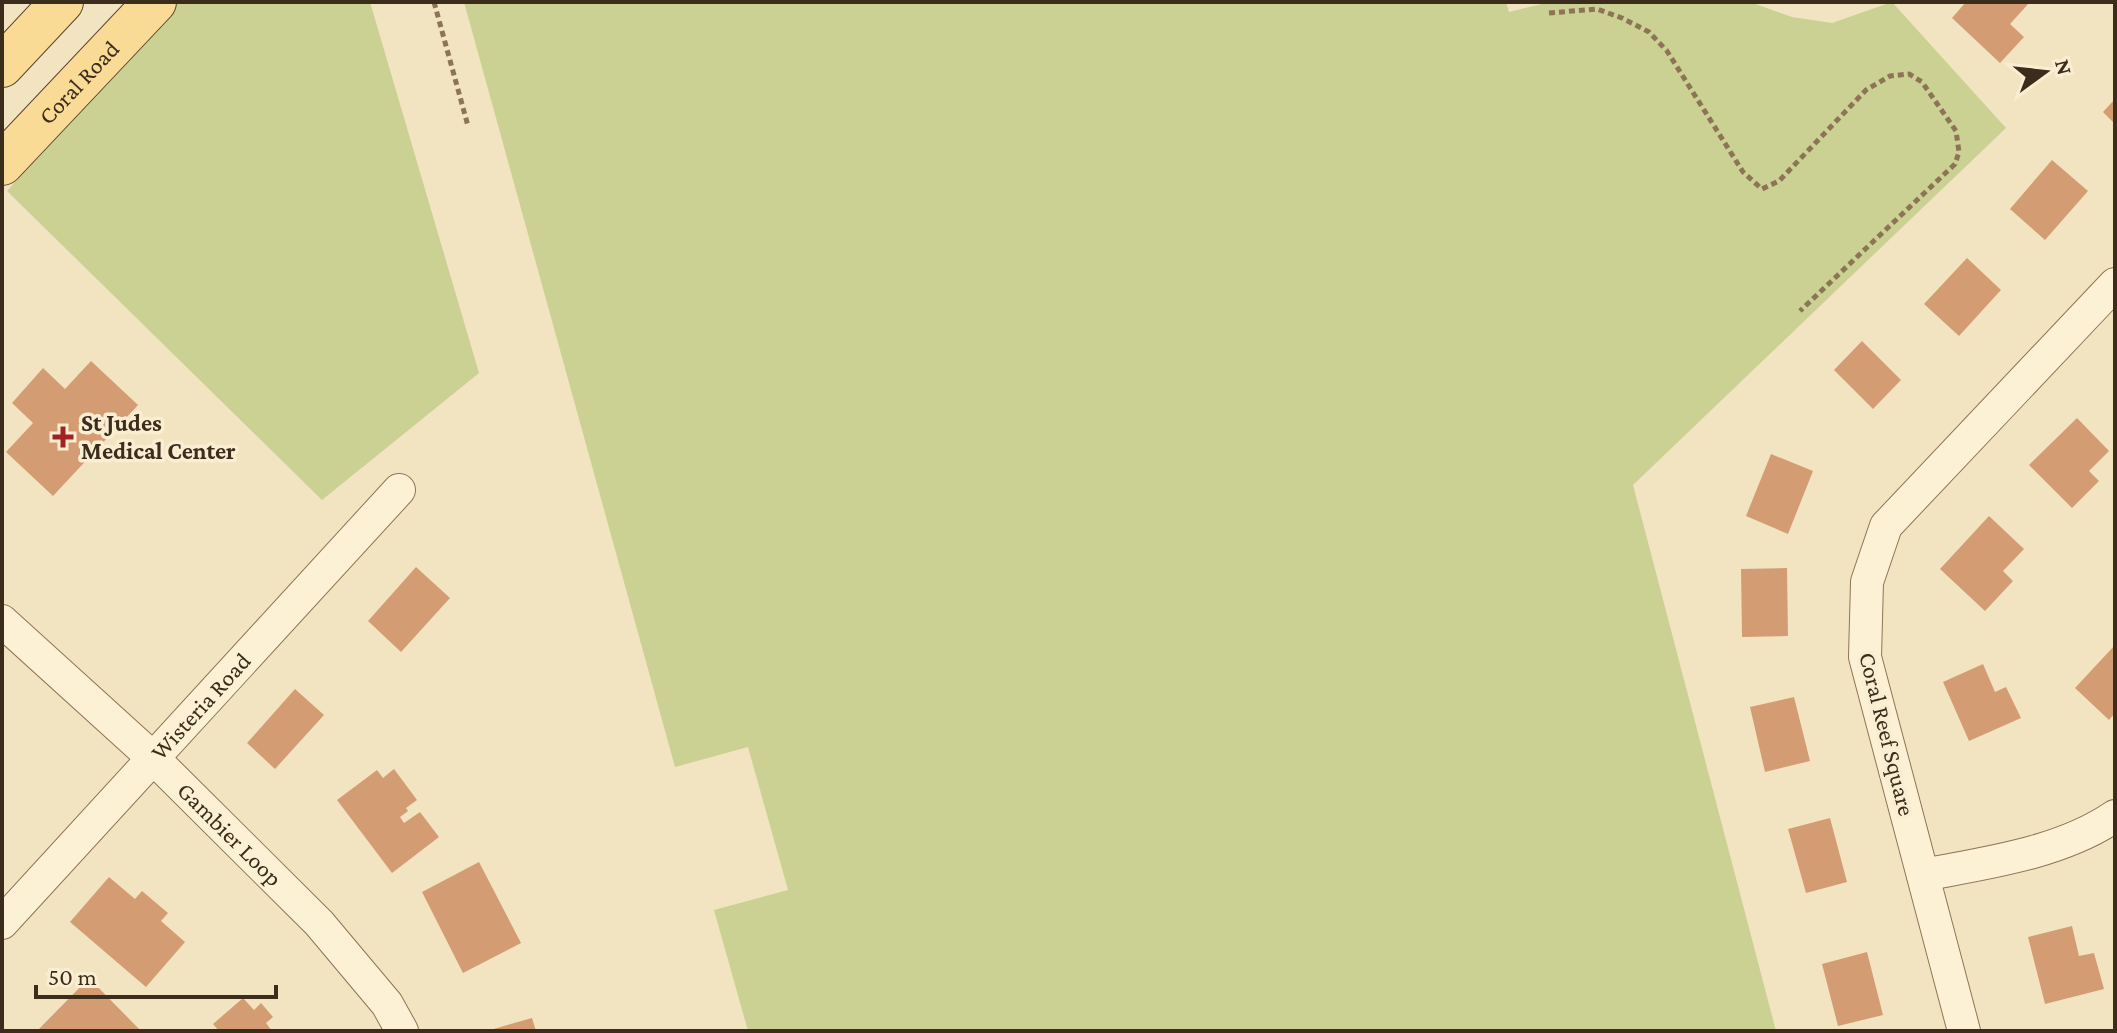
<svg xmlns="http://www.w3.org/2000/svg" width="2117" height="1033" font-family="'Crimson Pro',serif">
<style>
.green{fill:#cad193}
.building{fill:#d49c73}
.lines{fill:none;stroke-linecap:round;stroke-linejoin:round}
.minor-casing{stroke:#8e7456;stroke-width:34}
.major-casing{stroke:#5b422b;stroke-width:44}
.path{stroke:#8e7456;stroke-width:5;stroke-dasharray:6 4;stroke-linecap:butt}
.minor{stroke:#fcf1d5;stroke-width:32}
.major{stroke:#f9db95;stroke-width:42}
.poi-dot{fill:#a32120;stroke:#f9eed1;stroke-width:3}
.labels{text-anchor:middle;stroke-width:7;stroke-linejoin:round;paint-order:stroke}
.street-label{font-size:24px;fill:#3c2c1c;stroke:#f9eed1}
.poi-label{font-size:24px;font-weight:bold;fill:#3c2c1c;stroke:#f9eed1;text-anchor:start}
</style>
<rect width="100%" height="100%" fill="#f2e4c1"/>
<path class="green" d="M174 2H370L479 373 322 500 7 191Z
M464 2H1506L1509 12 1550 2H1750L1792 17 1832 23 1892 2 2006 128 1633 485 1776 1031H748L714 910 788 890 748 747 675 767Z"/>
<path class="building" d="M1966 2H2030L2010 24 2024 37 2000 63 1952 18Z
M2115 99V124L2103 112Z
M2052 160 2088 191 2045 240 2010 209Z
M1967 258 2001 290 1959 336 1924 304Z
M1862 341 1901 380 1873 409 1834 370Z
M91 361 138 405 53 496 6 452 33 423 12 403 43 368 65 389Z
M2077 418 2109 451 2089 471 2099 481 2072 508 2029 465Z
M1771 454 1813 471 1788 534 1746 516Z
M1989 516 2024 549 2003 571 2013 581 1985 611 1940 569Z
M416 567 450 598 401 652 368 621Z
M1787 568 1788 636 1742 637 1741 569Z
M2115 645V713L2109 720 2075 688Z
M1983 664 1995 692 2006 687 2021 718 1969 741 1943 682Z
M295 689 324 715 275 769 247 743Z
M1794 697 1810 761 1765 772 1750 707Z
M394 769 417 800 406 808 408 811 400 817 404 823 420 812 439 837 392 873 337 800 377 770 383 778Z
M1830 818 1847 882 1806 893 1788 829Z
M479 862 521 943 463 973 422 892Z
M109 877 135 899 142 891 168 913 161 921 185 942 146 987 70 922Z
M2072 926 2079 956 2094 953 2104 989 2045 1004 2028 937Z
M1867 952 1883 1015 1838 1026 1822 964Z
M89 978 141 1031H37Z
M243 998 254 1010 261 1003 273 1017 266 1023 272 1031H219L213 1024Z
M532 1018 536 1031H490V1030Z"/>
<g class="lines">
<defs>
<g id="minor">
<path id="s1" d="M2 621 153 758 319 923 387 1004 402 1031"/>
<path d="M1923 875C1986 863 2061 853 2115 816"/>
<path id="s2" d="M2 923 399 490"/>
<path d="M1964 1031 1865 657 1867 582 1886 526 2115 284"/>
</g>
<g id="major">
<path d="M2 66 62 2"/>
<path id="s3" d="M2 164 155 2"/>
</g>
</defs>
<use href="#minor" class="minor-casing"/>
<use href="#major" class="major-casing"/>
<path class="path" d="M434 2 468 126
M1549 13 1597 9 1622 18 1649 32 1667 51 1743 172 1762 189 1779 181 1866 90 1890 76 1909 74 1922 82 1956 131 1959 152 1955 164 1800 311"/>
<use href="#minor" class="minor"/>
<use href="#major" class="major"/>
</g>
<path class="poi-dot" d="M59 425h8v8h8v8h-8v8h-8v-8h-8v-8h8z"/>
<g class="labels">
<g class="street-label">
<text dy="8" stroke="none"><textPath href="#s3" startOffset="112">Coral Road</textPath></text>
<text dy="8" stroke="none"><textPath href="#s2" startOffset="294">Wisteria Road</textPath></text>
<text transform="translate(1887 734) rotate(76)" y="8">Coral Reef Square</text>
<text dy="8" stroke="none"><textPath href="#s1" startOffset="312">Gambier Loop</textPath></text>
</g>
<g class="poi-label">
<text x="81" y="431">St Judes<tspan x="81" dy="28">Medical Center</tspan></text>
</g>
</g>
<rect width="2117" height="1033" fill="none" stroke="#3c2c1c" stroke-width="8"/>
<g transform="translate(2045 72) rotate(75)" stroke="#f9eed1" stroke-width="6" paint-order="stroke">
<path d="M0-6L14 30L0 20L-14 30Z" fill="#3c2c1c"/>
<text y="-12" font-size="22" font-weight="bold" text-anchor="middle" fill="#3c2c1c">N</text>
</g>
<path d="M36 985v12h240v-12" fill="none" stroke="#3c2c1c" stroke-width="4"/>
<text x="48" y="985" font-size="24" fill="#3c2c1c" stroke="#f9eed1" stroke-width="6" paint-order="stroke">50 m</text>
</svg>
